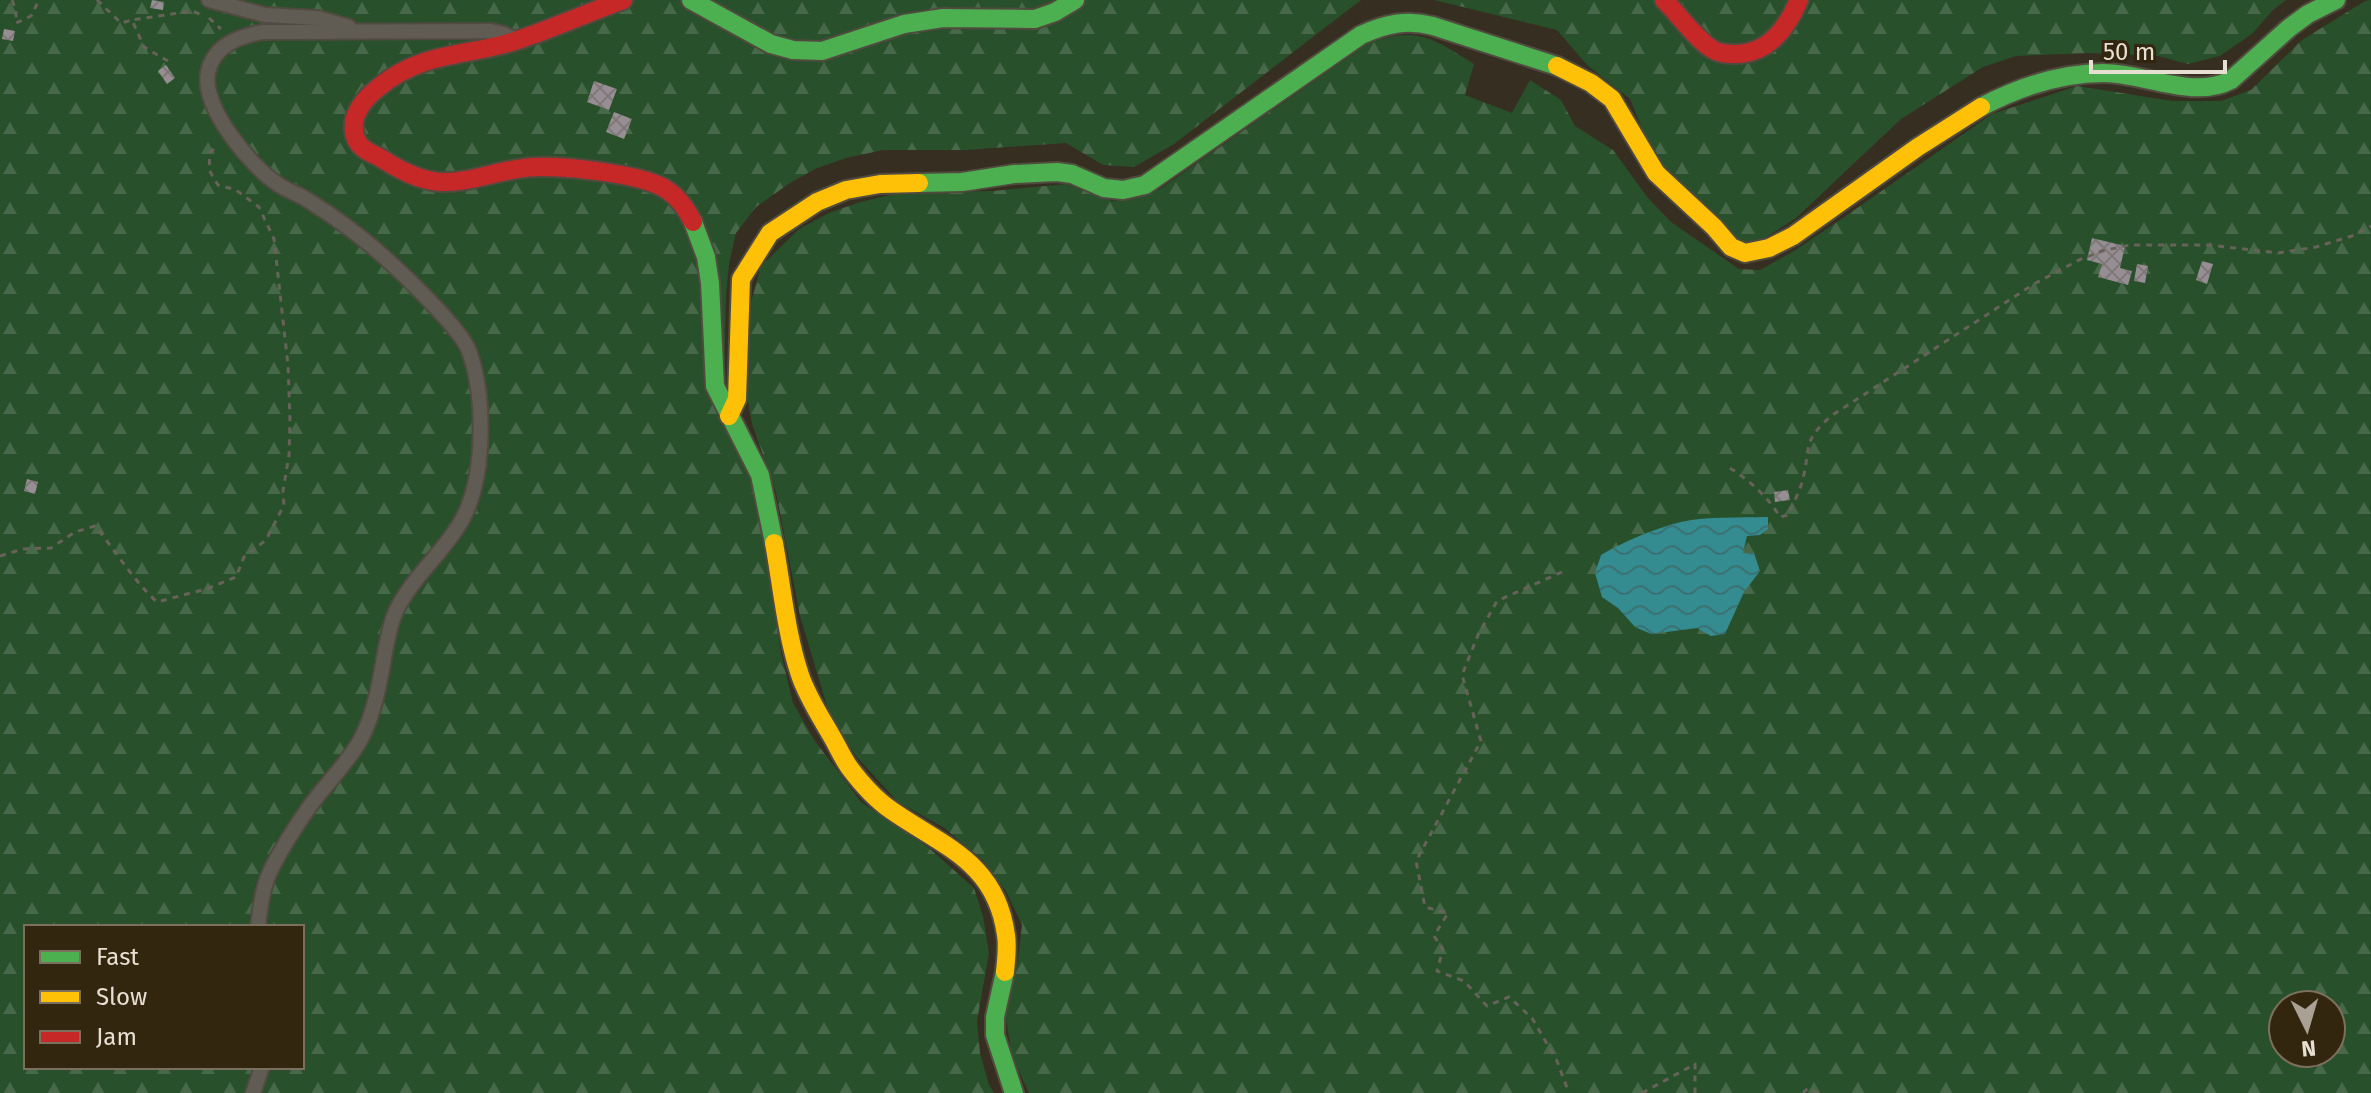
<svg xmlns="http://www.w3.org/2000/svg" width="2371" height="1093" font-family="'Fira Sans',sans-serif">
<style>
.forest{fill:url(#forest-firs);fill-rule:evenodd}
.water{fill:url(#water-waves)}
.building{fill:url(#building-cross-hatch)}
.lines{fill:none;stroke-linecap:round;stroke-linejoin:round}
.street-casing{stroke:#504a3f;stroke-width:18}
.fast-casing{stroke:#504a3f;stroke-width:22}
.slow-casing{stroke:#504a3f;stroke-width:22}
.jam-casing{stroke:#504a3f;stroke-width:22}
.path{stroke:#67635a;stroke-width:3;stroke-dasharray:6 6;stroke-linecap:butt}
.street{stroke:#615c53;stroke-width:14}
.fast{stroke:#4caf50;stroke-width:18}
.slow{stroke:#ffc107;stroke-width:18}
.jam{stroke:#c62828;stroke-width:18}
</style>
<defs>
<pattern id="forest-firs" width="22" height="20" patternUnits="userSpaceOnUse" patternTransform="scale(2)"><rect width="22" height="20" fill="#28502b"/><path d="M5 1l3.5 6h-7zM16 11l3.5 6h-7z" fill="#476949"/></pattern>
<pattern id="water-waves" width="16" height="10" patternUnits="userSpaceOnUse" patternTransform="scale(2)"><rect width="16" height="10" fill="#348c91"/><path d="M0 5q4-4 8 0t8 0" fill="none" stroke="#3a7274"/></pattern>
<pattern id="building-cross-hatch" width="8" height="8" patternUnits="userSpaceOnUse" patternTransform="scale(2)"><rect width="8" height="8" fill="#968e92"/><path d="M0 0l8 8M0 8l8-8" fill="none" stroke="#7e7879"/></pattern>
</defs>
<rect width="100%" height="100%" fill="#352e21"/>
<path class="forest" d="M0 0H1361L1174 144 1134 167 1103 165 1066 143 966 150H883L846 158 815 169 790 183 756 207 736 233 729 264 726 295 723 415 751 479 768 548 771 593 781 653 793 703 815 741 861 802 929 848 974 888 983 916 989 953 977 1021 980 1053 989 1085 994 1093H0ZM26 927H302V1067H26Z
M1434 0H2286L2273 10 2253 33 2220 56 2188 64 2158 56 2088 53 2016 56 1983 67 1901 119 1796 218 1749 248 1735 246 1709 214 1654 158 1630 99 1587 65 1557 30Z
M2371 0V1093H1029L1012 1056 1005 1013 1018 959 1022 925 1006 891 983 860 943 827 898 802 856 756 830 716 800 616 776 492 752 424 746 390 750 306 761 266 799 229 829 213 860 202 902 192 993 191 1066 184 1112 201 1134 199 1160 189 1367 44C1416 25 1433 38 1474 64L1465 95 1512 113 1530 80 1561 100 1575 126 1613 150 1648 198 1671 222 1739 269 1760 270 1794 251 1840 220 1992 114 2077 86 2173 101H2221L2251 90 2302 40 2365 1ZM2283 1005H2331V1053H2283Z"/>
<path class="water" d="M1768 517V529L1760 535 1747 536 1743 553H1754L1760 571 1744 592 1725 634 1711 636 1697 628 1651 634 1635 627 1618 608 1602 597 1595 573 1601 555C1625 541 1653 529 1681 522 1708 516 1740 518 1768 517Z"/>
<path class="building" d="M152 0 164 2 163 10 150 8Z
M4 29 15 31 13 41 2 39Z
M166 65 175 78 167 84 158 71Z
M594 81 617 89 609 110 587 102Z
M614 112 632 119 624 139 606 132Z
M2092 238 2125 246 2120 268 2132 271 2128 285 2098 277 2102 264 2087 260Z
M2202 261 2213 264 2207 284 2196 280Z
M2137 264 2148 266 2145 283 2134 281Z
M27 479 38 482 35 494 24 491Z
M1788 490 1790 500 1775 502 1774 492Z"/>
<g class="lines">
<defs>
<path id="street" d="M209 0 265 15 318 18 349 27
M258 927C260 909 262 891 269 874 281 848 306 809 325 787 338 771 351 757 361 739 375 712 380 681 385 652 388 638 390 623 396 611 413 575 450 547 466 512 485 469 485 395 469 351 460 327 397 268 375 249 354 231 330 214 306 199 298 194 288 191 279 185 251 167 201 107 208 72 214 45 238 37 262 32L491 31 504 34 516 40
M253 1093 262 1067"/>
<path id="fast" d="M691 0 771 44 793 50 822 51 904 24 943 18 1035 19 1055 12 1075 0
M1981 107C2019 87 2062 73 2104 73 2144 73 2193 100 2231 80L2289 28 2308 14 2336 0
M919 183 962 182 1014 174 1057 172 1072 174 1104 188 1123 190 1145 185 1361 35C1385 24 1407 19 1433 26L1557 66
M693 222 706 257 710 283 715 386 760 475 774 543
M1005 972 995 1017V1035L1014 1093"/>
<path id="slow" d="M1557 66 1591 83 1612 99 1656 173 1714 227 1731 247 1745 253 1769 248 1793 236 1918 147 1981 107
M729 416 737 399 741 279 770 233 817 202 846 190 880 184 919 183
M774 543C782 587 786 633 800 675 807 696 820 716 831 735 837 745 842 757 849 767 861 783 875 799 891 810 944 847 996 862 1006 935 1008 947 1006 960 1005 972"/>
<path id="jam" d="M623 0C587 13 552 29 515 41 465 57 423 51 379 87 370 94 360 104 356 115 352 124 353 136 359 144 363 150 372 154 379 157 398 169 417 180 440 182 469 183 496 171 524 168 553 164 643 173 667 190 678 197 687 210 693 222
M1664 0C1677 13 1698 41 1712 49 1719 54 1729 54 1737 54 1769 53 1787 28 1799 0"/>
</defs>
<use href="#street" class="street-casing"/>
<use href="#fast" class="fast-casing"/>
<use href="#slow" class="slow-casing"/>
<use href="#jam" class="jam-casing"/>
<path class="path" d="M12 0 16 11V23L31 16 39 0
M97 0 121 23 132 20
M209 18 221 29
M168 61 144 47 132 20 192 11 202 15
M1730 468C1750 481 1768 497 1780 517L1788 515C1793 504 1800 491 1803 479 1811 445 1802 442 1831 416L2034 284 2079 260 2102 251 2130 245H2209L2278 253 2316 247 2352 236 2371 226
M0 556 23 549 51 548 75 532 95 526C116 551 132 579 157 602L206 589 236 577 244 557 266 540 284 505 283 491 289 455 290 420 288 365 274 239 259 207 236 190 218 185 209 170 210 152 219 146
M1562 572 1497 601 1478 635 1462 675 1481 741 1416 861 1425 907 1448 913 1434 936 1443 949 1437 971 1464 981 1487 1006 1509 997 1532 1018 1557 1061 1569 1093
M1642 1093 1695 1064V1093
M1803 1093 1808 1088 1818 1093"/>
<use href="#street" class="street"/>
<use href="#fast" class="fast"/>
<use href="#slow" class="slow"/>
<use href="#jam" class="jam"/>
</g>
<rect x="24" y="925" width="280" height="144" fill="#33260f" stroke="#7b705d" stroke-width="2"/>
<rect x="40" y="951" width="40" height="12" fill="#4caf50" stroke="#7b705d" stroke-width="2"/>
<text x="96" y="965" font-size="24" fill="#e7dfd1">Fast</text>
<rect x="40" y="991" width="40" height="12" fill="#ffc107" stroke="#7b705d" stroke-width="2"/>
<text x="96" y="1005" font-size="24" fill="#e7dfd1">Slow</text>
<rect x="40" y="1031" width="40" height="12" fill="#c62828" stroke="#7b705d" stroke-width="2"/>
<text x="96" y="1045" font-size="24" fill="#e7dfd1">Jam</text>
<g transform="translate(2307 1029) rotate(175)"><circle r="38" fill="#33260f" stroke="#7b705d" stroke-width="2"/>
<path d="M0-6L14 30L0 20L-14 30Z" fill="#a9a193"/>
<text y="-12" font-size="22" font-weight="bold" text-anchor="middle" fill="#e7dfd1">N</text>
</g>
<path d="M2091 60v12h134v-12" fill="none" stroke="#e7dfd1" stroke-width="4"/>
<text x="2103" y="60" font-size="24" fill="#e7dfd1" stroke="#33260f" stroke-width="6" paint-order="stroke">50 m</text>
</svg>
